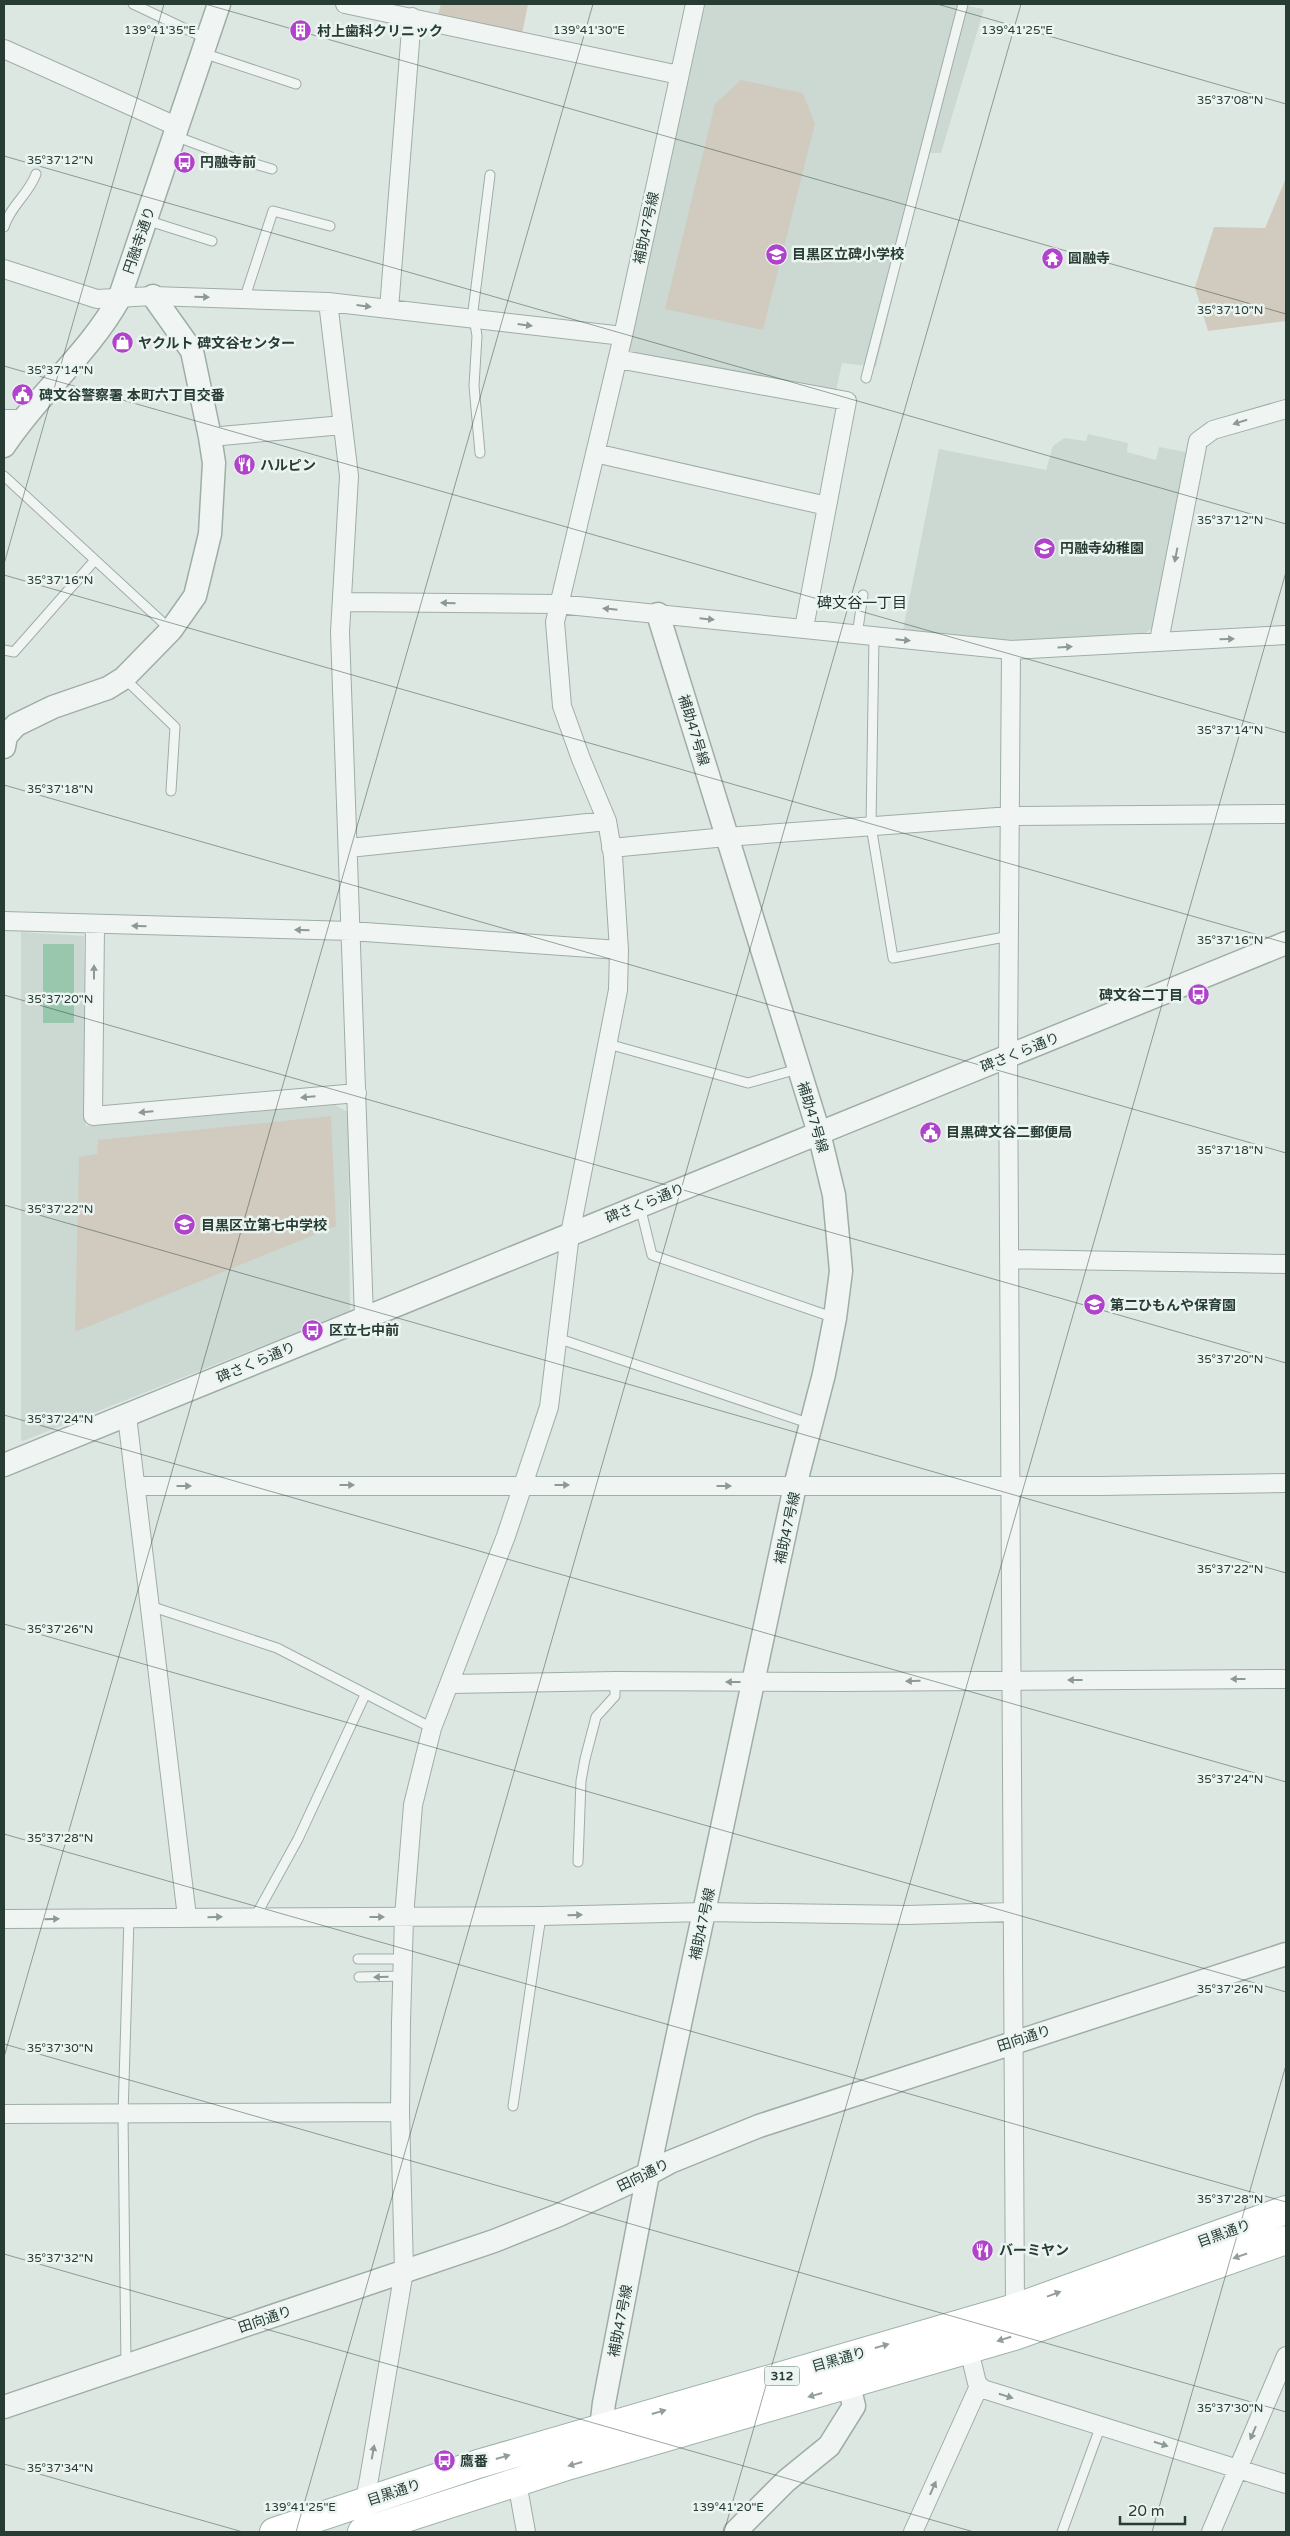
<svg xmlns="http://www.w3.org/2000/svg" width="1290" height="2536" font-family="'Varela Round','Noto Sans JP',sans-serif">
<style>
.built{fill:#cbd9d2}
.green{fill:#d0cbbe}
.water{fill:#98c7ae}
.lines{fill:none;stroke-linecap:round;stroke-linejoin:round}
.service-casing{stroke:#9fada7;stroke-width:11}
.minor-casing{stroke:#9fada7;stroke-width:20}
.tertiary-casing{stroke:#9fada7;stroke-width:25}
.primary-casing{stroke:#9db2a9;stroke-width:30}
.service{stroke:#f0f5f3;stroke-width:9}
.minor{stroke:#f0f5f3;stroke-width:18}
.tertiary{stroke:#f0f5f3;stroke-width:22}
.primary{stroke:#fff;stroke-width:28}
.oneway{fill:#8c9994}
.oneway2{fill:#939e9a}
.ticks{fill:none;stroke:#273d34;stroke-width:1;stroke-opacity:0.45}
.labels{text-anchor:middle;stroke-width:5;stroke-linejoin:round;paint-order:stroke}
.shield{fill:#ecf4f1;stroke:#62746d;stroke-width:1}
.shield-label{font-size:12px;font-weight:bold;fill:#273d34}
.poi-label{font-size:14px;font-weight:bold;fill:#273d34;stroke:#ecf4f1;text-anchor:start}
.street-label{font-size:14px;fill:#273d34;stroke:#ecf4f1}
.neighbourhood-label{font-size:15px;fill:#192e26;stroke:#ecf4f1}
.ticks-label{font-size:12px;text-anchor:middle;fill:#273d34;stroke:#ecf4f1;stroke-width:5;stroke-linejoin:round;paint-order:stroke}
</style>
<rect width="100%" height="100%" fill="#dde7e2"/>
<path class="built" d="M705 4H957L984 9 941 153H927L876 367 842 363 836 391 627 355Z
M1088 434 1128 443 1127 452 1156 460 1159 447 1186 452 1154 626 1146 633 1010 641 903 630 939 449 1046 470 1053 446 1064 438 1086 441Z
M21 932 84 936 86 1126 335 1105 348 1112 350 1311 23 1441 21 1439Z"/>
<path class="green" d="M441 4H528L522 34 438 14Z
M741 80 803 93 815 124 763 330 665 309 715 104Z
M1286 178V321L1208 331 1195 287 1214 227 1265 228Z
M331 1116 336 1226 75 1332 79 1157 97 1154 98 1140Z"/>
<path class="water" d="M43 944H74V1023H43Z"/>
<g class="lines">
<defs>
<path id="service" d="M133 4 207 39
M203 53 296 84
M175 136 231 157 272 169
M146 220 212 241
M4 227C10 206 29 194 36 174
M245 297 273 211 330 226
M866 378 963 4
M480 453 474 386 477 336 473 311 490 175
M4 476 171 630
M857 635 863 595
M874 637 871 826 893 958 1010 936
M4 650 14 652 95 560
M124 678 175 727 171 791
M608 1044 748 1083 798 1069
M640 1206 652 1255 835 1318
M557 1338 811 1424
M150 1606 277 1648 432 1728
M578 1862 581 1781 585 1759 596 1717 615 1696V1681
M255 1917 298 1839 365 1695
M358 1959H403
M359 1977 403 1976
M513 2106 541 1916
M126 2366 123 2115 129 1918
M1062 2532 1101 2425"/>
<path id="minor" d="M345 4 679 75
M4 49 178 127
M4 269 97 299 153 296 328 302 623 336
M328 302 349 476 340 632 364 1317
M389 309 412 17
M618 359 847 401 804 628
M4 419H22
M210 437 343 425
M595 453 827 506
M342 602 558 604 1011 650 1286 635
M1159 641 1198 441 1213 430 1286 409
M1011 650 1008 1056 1015 2308
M349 848 607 821
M611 848 726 837 1011 816 1286 814
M4 921 351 931 619 950
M95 925 93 1116 357 1093
M1009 1259 1286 1264
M127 1416 187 1917
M135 1486H1102L1286 1483
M449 1684 615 1681 837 1682 1286 1679
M4 1919 541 1916 705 1912 907 1915 1012 1912
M4 2114 400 2112
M969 2350 977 2383 983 2389 1286 2484
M517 2482 526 2532
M370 2500 367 2489 369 2479 404 2271 400 2112 401 2022 404 1917 413 1805 432 1728 506 1536 549 1407 570 1234 618 990 619 950 613 856 607 821 581 759 562 706 555 622 623 336 695 4
M913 2532 979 2386
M1211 2532 1286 2356"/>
<path id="tertiary" d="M4 446C38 394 88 354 119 299L219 4
M4 747 6 736 16 725 53 707 108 688 124 678 171 630 195 596 210 534 214 463 210 437 192 351 153 296
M4 1465 1286 943
M4 2407 494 2241 559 2215 648 2174 670 2162 759 2126 1286 1954
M604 2444 601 2428 604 2403 648 2174 795 1486 824 1374 835 1318 841 1271 834 1195 819 1133 658 614
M735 2532 786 2481 829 2446 854 2406 849 2385"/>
<path id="primary" d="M274 2532 478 2464 1015 2308 1286 2210
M362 2532 570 2465 1014 2336 1286 2240"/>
</defs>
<use href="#service" class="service-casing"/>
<use href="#minor" class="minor-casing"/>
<use href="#tertiary" class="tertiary-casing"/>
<use href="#primary" class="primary-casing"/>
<use href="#service" class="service"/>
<use href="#minor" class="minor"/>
<use href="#tertiary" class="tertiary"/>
<use href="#primary" class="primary"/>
</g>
<defs><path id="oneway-solid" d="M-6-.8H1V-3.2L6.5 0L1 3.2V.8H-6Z" transform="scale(1.25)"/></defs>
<g class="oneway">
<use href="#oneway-solid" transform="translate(202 297) rotate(1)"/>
<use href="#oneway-solid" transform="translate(364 306) rotate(7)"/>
<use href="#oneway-solid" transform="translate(525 325) rotate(7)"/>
<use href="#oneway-solid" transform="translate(1240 422) rotate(163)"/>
<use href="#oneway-solid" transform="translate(1176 555) rotate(101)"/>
<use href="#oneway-solid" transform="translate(448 603) rotate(-179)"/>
<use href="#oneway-solid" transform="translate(610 609) rotate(-174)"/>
<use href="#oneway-solid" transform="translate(707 619) rotate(6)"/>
<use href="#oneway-solid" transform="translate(1227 639) rotate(-2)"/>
<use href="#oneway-solid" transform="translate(903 640) rotate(6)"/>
<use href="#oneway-solid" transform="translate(1065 647) rotate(-4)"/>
<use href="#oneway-solid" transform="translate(139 926) rotate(-178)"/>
<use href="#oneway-solid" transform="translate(302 930) rotate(-179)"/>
<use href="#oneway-solid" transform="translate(94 972) rotate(-90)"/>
<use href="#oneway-solid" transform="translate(308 1097) rotate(175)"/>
<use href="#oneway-solid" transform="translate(146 1112) rotate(175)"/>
<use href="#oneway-solid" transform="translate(347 1485)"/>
<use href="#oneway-solid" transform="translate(562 1485)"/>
<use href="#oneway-solid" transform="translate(184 1486)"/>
<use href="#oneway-solid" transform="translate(724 1486)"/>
<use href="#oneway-solid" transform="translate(1238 1679) rotate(180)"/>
<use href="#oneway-solid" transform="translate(1075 1680) rotate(180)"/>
<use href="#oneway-solid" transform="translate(913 1681) rotate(179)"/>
<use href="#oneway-solid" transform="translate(733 1682) rotate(-180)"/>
<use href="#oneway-solid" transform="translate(575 1915) rotate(-1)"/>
<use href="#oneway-solid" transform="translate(215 1917) rotate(-1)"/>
<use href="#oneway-solid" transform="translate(377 1917)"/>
<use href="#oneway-solid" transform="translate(52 1919) rotate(-1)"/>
<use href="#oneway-solid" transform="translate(381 1977) rotate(179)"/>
<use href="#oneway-solid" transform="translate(1006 2396) rotate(17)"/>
<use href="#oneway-solid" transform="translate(1253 2433) rotate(113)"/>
<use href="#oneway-solid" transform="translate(1161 2444) rotate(18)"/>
<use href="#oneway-solid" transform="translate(373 2452) rotate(-80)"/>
<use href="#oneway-solid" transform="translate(933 2488) rotate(-66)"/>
</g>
<g class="oneway2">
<use href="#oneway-solid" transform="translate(1240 2256) rotate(161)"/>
<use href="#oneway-solid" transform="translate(1054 2294) rotate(-20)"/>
<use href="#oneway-solid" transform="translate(1004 2339) rotate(163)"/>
<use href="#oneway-solid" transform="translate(882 2346) rotate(-16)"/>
<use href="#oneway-solid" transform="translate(815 2395) rotate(164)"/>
<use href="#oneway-solid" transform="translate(659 2412) rotate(-16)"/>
<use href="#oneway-solid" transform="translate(503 2457) rotate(-16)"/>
<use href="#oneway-solid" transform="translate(575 2464) rotate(164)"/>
</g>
<path class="ticks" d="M205 4 1286 314M937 4 1286 104M4 156 1286 524M4 366 1286 733M4 564 164 4M4 575 1286 943M4 785 1286 1153M4 995 1286 1363M4 1205 1286 1573M4 1415 1286 1782M4 1624 1286 1992M4 1834 1286 2202M4 2044 1286 2412M4 2057 593 4M4 2254 974 2532M4 2464 243 2532M296 2532 1021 4M724 2532 1286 572M1152 2532 1286 2065"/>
<defs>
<symbol id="building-disc" viewBox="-11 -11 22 22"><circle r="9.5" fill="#b142cc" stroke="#ecf4f1"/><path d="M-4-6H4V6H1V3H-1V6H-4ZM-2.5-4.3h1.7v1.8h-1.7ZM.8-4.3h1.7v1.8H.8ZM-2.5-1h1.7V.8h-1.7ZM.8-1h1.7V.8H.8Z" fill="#fff"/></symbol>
<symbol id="bus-disc" viewBox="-11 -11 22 22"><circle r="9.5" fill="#b142cc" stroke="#ecf4f1"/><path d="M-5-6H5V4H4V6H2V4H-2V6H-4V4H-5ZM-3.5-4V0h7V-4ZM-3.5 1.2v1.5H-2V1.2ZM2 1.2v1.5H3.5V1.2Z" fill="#fff"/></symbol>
<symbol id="school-disc" viewBox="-11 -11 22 22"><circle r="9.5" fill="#b142cc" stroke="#ecf4f1"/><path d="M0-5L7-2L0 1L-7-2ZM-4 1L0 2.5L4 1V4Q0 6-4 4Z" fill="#fff"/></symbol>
<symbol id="temple-disc" viewBox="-11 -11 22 22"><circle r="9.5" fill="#b142cc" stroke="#ecf4f1"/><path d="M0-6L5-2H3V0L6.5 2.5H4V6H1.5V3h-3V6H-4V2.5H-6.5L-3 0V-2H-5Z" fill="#fff"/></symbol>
<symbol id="shop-disc" viewBox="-11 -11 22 22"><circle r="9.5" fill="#b142cc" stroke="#ecf4f1"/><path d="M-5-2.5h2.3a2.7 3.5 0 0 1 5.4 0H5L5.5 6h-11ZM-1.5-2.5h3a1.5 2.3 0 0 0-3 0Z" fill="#fff"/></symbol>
<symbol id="civic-disc" viewBox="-11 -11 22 22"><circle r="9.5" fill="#b142cc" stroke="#ecf4f1"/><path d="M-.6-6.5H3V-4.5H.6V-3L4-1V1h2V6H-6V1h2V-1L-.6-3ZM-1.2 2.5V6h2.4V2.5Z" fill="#fff"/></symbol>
<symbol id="restaurant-disc" viewBox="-11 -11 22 22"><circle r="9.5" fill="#b142cc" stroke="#ecf4f1"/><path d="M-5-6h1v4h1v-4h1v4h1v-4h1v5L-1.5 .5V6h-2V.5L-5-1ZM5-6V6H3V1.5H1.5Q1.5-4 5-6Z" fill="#fff"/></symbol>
</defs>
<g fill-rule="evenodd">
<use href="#building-disc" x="288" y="18" width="25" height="25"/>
<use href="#bus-disc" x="172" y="150" width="25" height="25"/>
<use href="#school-disc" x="764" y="242" width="25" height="25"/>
<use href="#temple-disc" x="1040" y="246" width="25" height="25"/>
<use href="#shop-disc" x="110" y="330" width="25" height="25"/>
<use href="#civic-disc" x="10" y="382" width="25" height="25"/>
<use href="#restaurant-disc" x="232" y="452" width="25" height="25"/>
<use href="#school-disc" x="1032" y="536" width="25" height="25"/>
<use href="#bus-disc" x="1186" y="982" width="25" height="25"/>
<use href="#civic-disc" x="918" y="1120" width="25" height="25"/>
<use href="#school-disc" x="172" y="1212" width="25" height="25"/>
<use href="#school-disc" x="1082" y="1292" width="25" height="25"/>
<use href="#bus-disc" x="300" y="1318" width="25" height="25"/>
<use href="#restaurant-disc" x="970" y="2238" width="25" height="25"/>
<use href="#bus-disc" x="432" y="2448" width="25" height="25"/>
</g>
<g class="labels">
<rect class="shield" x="764.5" y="2366.5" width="35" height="19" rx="4"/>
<g class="shield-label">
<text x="782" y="2380">312</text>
</g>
<g class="poi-label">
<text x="317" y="36">村上歯科クリニック</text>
<text x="200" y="167">円融寺前</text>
<text x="792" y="259">目黒区立碑小学校</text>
<text x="1068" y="263">圓融寺</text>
<text x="138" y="348">ヤクルト 碑文谷センター</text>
<text x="39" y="400">碑文谷警察署 本町六丁目交番</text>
<text x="260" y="470">ハルピン</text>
<text x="1060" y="553">円融寺幼稚園</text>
<text x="1183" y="1000" text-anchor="end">碑文谷二丁目</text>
<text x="946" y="1137">目黒碑文谷二郵便局</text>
<text x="201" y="1230">目黒区立第七中学校</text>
<text x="1110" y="1310">第二ひもんや保育園</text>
<text x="329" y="1335">区立七中前</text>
<text x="999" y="2255">バーミヤン</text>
<text x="460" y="2466">鷹番</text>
</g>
<g class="street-label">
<text transform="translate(646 228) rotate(-78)" y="5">補助47号線</text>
<text transform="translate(139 240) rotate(-71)" y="5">円融寺通り</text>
<text transform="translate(694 730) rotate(73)" y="5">補助47号線</text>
<text transform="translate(1020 1052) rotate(-22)" y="5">碑さくら通り</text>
<text transform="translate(813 1117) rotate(73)" y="5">補助47号線</text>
<text transform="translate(645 1203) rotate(-22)" y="5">碑さくら通り</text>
<text transform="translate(256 1362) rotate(-23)" y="5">碑さくら通り</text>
<text transform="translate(787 1528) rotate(-78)" y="5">補助47号線</text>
<text transform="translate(702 1924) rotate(-78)" y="5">補助47号線</text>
<text transform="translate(1024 2038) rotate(-18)" y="5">田向通り</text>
<text transform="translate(643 2175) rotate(-26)" y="5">田向通り</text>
<text transform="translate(1224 2233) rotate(-20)" y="5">目黒通り</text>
<text transform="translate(265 2319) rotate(-19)" y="5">田向通り</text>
<text transform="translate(620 2321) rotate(-79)" y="5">補助47号線</text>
<text transform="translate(839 2359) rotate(-16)" y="5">目黒通り</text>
<text transform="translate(394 2492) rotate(-18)" y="5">目黒通り</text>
</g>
<g class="neighbourhood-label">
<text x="862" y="608">碑文谷一丁目</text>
</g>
</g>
<g class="ticks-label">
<text x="160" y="34">139°41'35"E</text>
<text x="589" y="34">139°41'30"E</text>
<text x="1017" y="34">139°41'25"E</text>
<text x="1230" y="104">35°37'08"N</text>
<text x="60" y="164">35°37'12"N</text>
<text x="1230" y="314">35°37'10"N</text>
<text x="60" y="374">35°37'14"N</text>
<text x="1230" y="524">35°37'12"N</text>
<text x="60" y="584">35°37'16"N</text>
<text x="1230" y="734">35°37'14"N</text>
<text x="60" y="793">35°37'18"N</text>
<text x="1230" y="944">35°37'16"N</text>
<text x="60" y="1003">35°37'20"N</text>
<text x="1230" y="1154">35°37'18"N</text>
<text x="60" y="1213">35°37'22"N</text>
<text x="1230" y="1363">35°37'20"N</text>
<text x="60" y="1423">35°37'24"N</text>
<text x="1230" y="1573">35°37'22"N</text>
<text x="60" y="1633">35°37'26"N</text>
<text x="1230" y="1783">35°37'24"N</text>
<text x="60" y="1842">35°37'28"N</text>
<text x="1230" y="1993">35°37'26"N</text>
<text x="60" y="2052">35°37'30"N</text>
<text x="1230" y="2203">35°37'28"N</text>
<text x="60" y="2262">35°37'32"N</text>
<text x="1230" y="2412">35°37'30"N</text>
<text x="60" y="2472">35°37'34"N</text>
<text x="300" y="2511">139°41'25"E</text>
<text x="728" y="2511">139°41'20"E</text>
</g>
<rect width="1290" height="2536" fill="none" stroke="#273d34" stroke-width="10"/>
<path d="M1120 2516v8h65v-8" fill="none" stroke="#273d34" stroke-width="2.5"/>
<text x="1128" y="2516" font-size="15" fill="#273d34" stroke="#ecf4f1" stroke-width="4" paint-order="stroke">20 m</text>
</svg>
